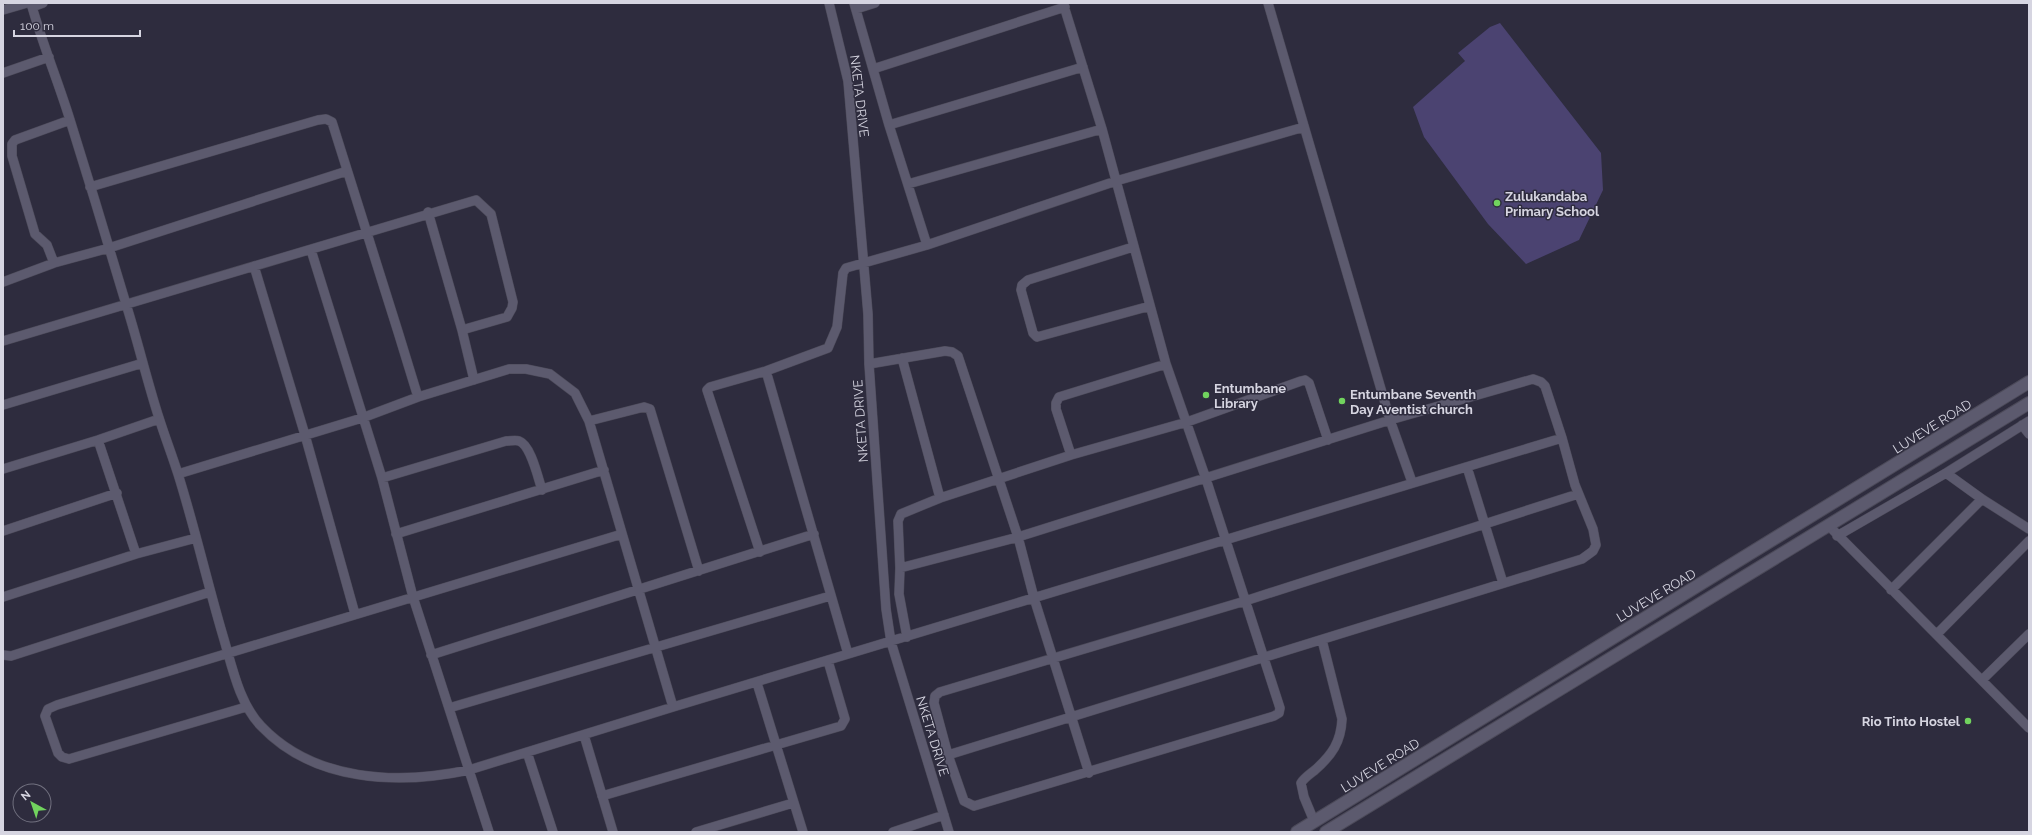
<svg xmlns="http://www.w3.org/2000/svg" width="2032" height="835" font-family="Raleway,sans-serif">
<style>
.green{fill:#4b4371}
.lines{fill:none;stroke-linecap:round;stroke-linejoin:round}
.street-casing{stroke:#4c4a59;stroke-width:10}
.secondary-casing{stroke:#4c4a59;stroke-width:14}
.street{stroke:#5c5a6e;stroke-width:9}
.secondary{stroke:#5c5a6e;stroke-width:12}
.poi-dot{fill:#71d35e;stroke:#2e2c3e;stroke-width:1.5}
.labels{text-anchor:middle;stroke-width:3;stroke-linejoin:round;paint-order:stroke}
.street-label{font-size:13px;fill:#d6d5e1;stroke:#2e2c3e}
.poi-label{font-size:13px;font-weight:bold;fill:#d6d5e1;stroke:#2e2c3e;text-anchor:start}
</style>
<rect width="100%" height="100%" fill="#2e2c3e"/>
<path class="green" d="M1500 23 1601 153 1603 190 1579 240 1526 264 1488 224 1424 137 1413 107 1465 61 1458 53 1490 27Z"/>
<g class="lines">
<defs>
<path id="street" d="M31 3C42 43 58 81 70 120 89 181 108 243 126 304 138 342 147 381 159 418 165 437 172 455 178 474 195 528 207 582 223 636 232 666 239 703 261 726 314 782 398 785 469 770L673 707 1562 438
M829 3 848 81 868 314 869 364 886 609 891 642 949 832
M854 3 889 125 927 245
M1063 3 1102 129 1166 364 1206 479 1280 708 1279 713 1274 716 974 806 964 801 948 755 934 703 935 696 940 692 1245 601 1578 494
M1268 3 1390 420 1412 482
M32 7 43 3
M856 9 875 3
M3 10 27 3
M873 69 1065 7
M3 73 49 57
M889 125 1083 67
M908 184 1102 129
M90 187 318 120 326 119 332 122C361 213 390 305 418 397
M428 212 462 330 474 380
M1133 247 1028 280 1022 285 1021 290 1033 333 1037 337 1150 306
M311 250 382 478 413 597 489 832
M54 263 47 245 35 234 12 156V144L15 140 70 120
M254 266 305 435 355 614
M3 282 54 263 109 248 347 171
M3 341 476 200 491 214 513 302 512 308 507 317 462 330
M902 358 940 498
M869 364 945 351 952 352 958 356 1018 537 1034 598 1089 773
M766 371 848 654
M3 405 143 363
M589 421 644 407 650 409 699 571
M2022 425 2029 434
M98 440 136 554
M1071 455 1056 409V403L1059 397 1166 364
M1467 467 1503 583
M3 469 98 440 159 419
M1946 473 1982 499 2029 529
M178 474 362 418 418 397 509 369H526L550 374 575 393 589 421 673 707
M382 478 506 441C510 441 516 440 519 441 531 445 538 478 542 490
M1828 525 2029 728
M3 531 117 493
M396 534 604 470
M1837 536 1946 473 2029 421
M760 552 707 390 710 387 766 371 828 348 837 327 843 273 846 268 927 245 1116 181 1304 127
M900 568 1018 537 1390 420 1533 379 1541 382 1545 386 1562 438 1575 485 1593 529 1596 545 1593 551 1582 559 948 755
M1891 590 1982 499
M3 597 136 554 196 538
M1937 634 2029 541
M907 637 899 594 900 568 898 521 901 514 940 498 1071 455 1187 422 1301 381 1305 380 1309 383 1328 440
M3 655 11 656 210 592
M431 655 814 534
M1982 680 2029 634
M757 683 803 832
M246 707 69 759 62 757 58 753 45 716 48 709 57 705 622 534
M449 708 830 596
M584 735 613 832
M527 752 553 832
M602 796 841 726 845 719 828 661
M1314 821 1304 797 1301 783C1304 778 1310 774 1315 770 1332 755 1341 742 1342 719L1322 640
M696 832 793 803
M893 832 944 815"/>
<path id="secondary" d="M1297 832 2029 382
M1326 832 2029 403"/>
</defs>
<use href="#street" class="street-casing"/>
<use href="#secondary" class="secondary-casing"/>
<use href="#street" class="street"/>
<use href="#secondary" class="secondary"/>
</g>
<g class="poi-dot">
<circle cx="1497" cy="203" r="4"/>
<circle cx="1206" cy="395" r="4"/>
<circle cx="1342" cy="401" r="4"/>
<circle cx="1968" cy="721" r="4"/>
</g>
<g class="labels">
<g class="street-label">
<text transform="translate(860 96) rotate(83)" y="5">NKETA DRIVE</text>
<text transform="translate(860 421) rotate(-94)" y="5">NKETA DRIVE</text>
<text transform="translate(1932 426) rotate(-32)" y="5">LUVEVE ROAD</text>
<text transform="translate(1656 595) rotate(-31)" y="5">LUVEVE ROAD</text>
<text transform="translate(933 736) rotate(73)" y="5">NKETA DRIVE</text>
<text transform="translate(1380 765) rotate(-32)" y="5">LUVEVE ROAD</text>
</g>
<g class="poi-label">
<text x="1505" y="201">Zulukandaba<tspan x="1505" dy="15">Primary School</tspan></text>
<text x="1214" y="393">Entumbane<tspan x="1214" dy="15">Library</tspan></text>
<text x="1350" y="399">Entumbane Seventh<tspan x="1350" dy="15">Day Aventist church</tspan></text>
<text x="1960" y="726" text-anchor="end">Rio Tinto Hostel</text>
</g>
</g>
<rect width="2032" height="835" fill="none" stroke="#d6d5e1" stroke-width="8"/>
<g transform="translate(32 803) rotate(320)"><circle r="19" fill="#2e2c3e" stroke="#71707f"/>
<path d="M0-3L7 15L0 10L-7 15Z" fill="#71d35e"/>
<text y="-6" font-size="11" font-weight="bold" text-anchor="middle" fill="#d6d5e1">N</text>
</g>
<path d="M14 30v6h126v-6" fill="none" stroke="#d6d5e1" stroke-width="2"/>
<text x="20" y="30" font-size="12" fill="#d6d5e1" stroke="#2e2c3e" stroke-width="3" paint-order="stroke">100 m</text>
</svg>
